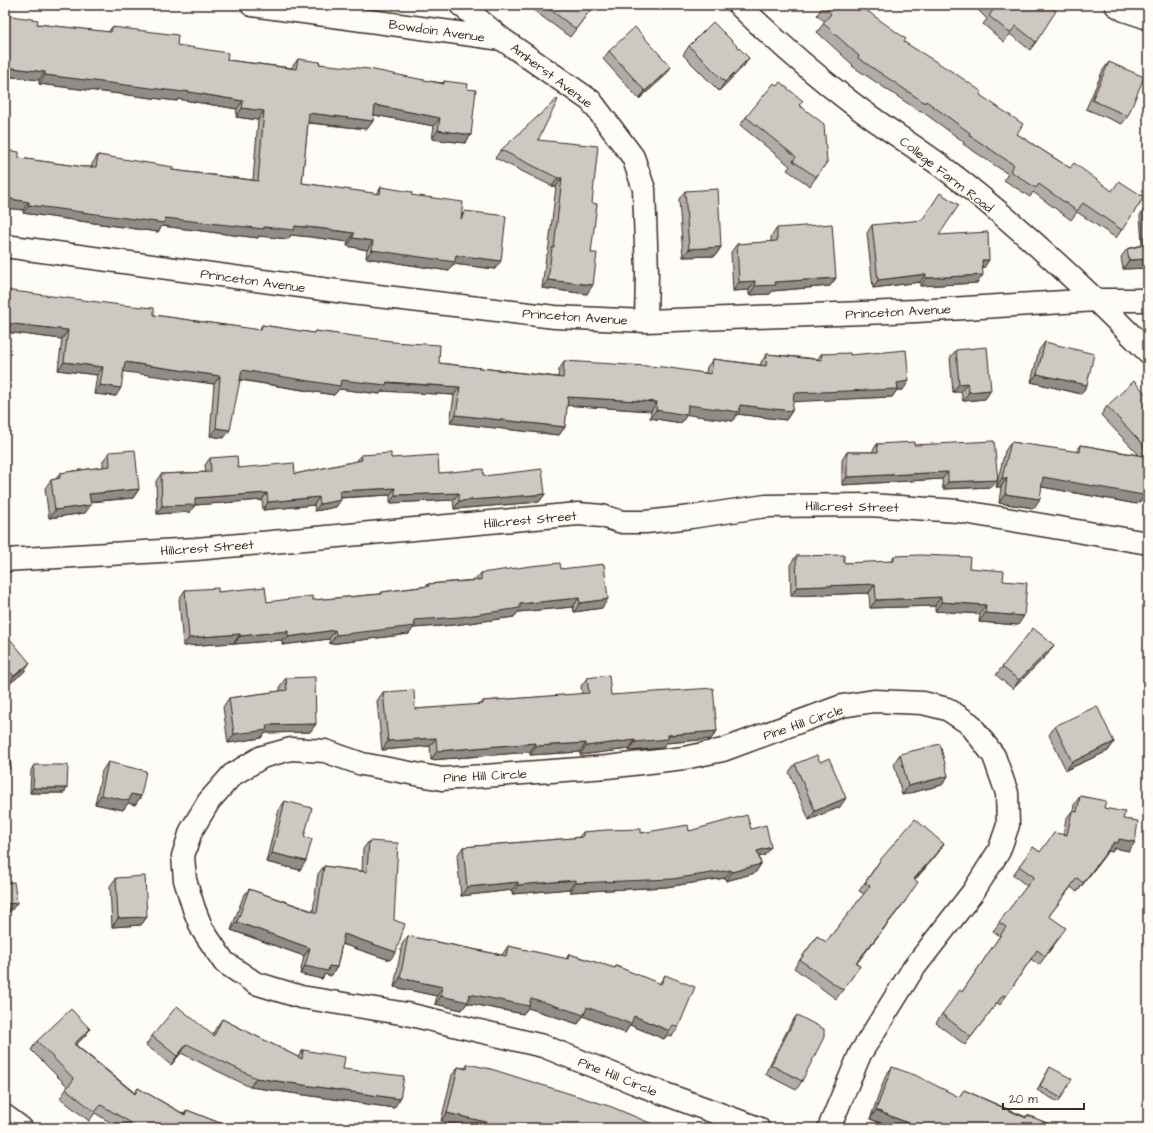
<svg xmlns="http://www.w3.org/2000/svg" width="1153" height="1133" font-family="'Architects Daughter',sans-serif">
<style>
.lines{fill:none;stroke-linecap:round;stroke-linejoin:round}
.minor-casing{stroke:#3b2a1e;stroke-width:25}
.minor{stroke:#fdfcf7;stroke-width:22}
.wall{fill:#b0aca7;stroke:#3b2a1e}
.shaded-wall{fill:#908c88;stroke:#3b2a1e}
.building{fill:#cdc8c2;stroke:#3b2a1e}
.labels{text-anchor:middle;stroke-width:3.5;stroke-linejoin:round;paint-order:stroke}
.street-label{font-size:13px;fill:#3b2a1e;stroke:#fdfcf7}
</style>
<rect width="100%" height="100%" fill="#fdfcf7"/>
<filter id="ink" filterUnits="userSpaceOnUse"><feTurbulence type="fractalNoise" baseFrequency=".025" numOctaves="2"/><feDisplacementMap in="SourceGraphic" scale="8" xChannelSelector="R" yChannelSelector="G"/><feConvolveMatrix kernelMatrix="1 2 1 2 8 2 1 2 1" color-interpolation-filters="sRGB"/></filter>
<g filter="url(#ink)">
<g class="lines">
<defs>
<path id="minor" d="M252 5 502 39
M461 5 502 39 591 101 633 157 644 189 647 272 646 321
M739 5C775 40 812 73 853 104 882 126 914 146 944 168 1017 223 1084 287 1148 352
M1116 5 1124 10 1148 18
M5 246 352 293 555 317 646 321 916 311 1097 300H1148
M5 560 196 549 578 514 602 516 622 522H646L691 517 766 506 870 505 958 511 1148 543
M5 1116 21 1128
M758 1128 635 1083 543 1046 407 1014 301 997 255 983 224 962 202 929 194 909 185 880 183 856 191 831 209 801 232 775 262 757 291 749 325 751 362 764 442 779 607 767 684 758 723 750 842 706 874 701 923 703 947 709 970 724 994 756 1007 793 1008 825 999 851 973 892 913 969 860 1054 829 1128"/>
</defs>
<use href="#minor" class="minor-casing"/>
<use href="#minor" class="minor"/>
</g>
<path class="wall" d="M531 5H594L570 37 529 7Z
M873 5 867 11 904 42 980 95 1017 134 1070 168 1112 191 1144 197 1116 238 1077 212 1071 220 1033 192 1030 197 1004 180 1008 174 963 144 964 142 920 110 919 111 852 66 853 65 817 32 825 22 817 15 823 6Z
M973 5H1049L1036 42 1030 50 1010 34 1004 42 983 24 987 19Z
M5 15 37 24 108 32 112 27 227 60 292 68V67L298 59 319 64 442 83 444 81 467 89 471 135 465 143 432 139 434 126 374 115 373 121 367 129 308 123 302 183 377 194 381 187 411 195 461 216 465 211 495 269 453 264 449 271 366 258 367 250 347 246 348 242 311 237 291 235 288 239 259 236 258 238 162 226 158 232 23 213V210L5 208V150L19 158 84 167H92V164L98 155 172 170 253 180 258 120 236 117 237 109 178 99 177 101 39 84V80L5 76Z
M689 46 749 58 743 67 719 91 683 55Z
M609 51 665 76 639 99 603 59Z
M1109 62 1128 116 1122 124 1086 109 1103 70Z
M799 106 827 162 810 186 787 170 790 166 740 125 746 117Z
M538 140 592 203 591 253 587 294 542 288 546 256 548 253 556 187 552 186 495 158 501 150Z
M685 191 721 247 715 256 683 257 679 199Z
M1148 206V268L1123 269 1121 257 1127 249 1142 245 1140 215 1146 207Z
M872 225 939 235 984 268H983L977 283 920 286V282L873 288 867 233Z
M777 228 836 278 830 286 772 291 770 294 749 295V290L733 291 731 252 737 244 771 242V237Z
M154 315 259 330 262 325 313 333 315 331 392 342 439 363 558 377 559 370 564 361 706 373 707 367 713 359 761 365V362L767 354 818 359 821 354 850 355 903 390H897L892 397 793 401 792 411 786 420 737 414 733 421 687 414 681 423 650 418 651 411 567 405 565 427 559 435 450 423 454 395 382 391 380 394 339 389 334 395 240 380 224 438 210 436 214 384 124 371 116 396 94 394 97 375 58 370 62 339 5 332Z
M1045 342 1087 385 1081 394 1031 382 1039 350Z
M956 350 991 390 985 399 963 401 961 392H953L950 358Z
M1148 396V494L1137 504 1042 487 1034 508 999 503 1001 487H996L1005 451 1011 442 1076 452 1081 445 1139 455 1101 415 1107 406Z
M877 444 914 445 992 487 943 489 942 479 842 485V460L847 452H872Z
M109 452 139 489 133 498 91 502 85 513 49 518 45 488 51 480 56 479 60 473 103 467V461Z
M361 455 391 458 439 473 484 476 545 494 539 502 454 509 453 500 390 503V495L341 498 336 507 315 511 314 505 263 510 262 500 195 505 190 512 157 514 156 481 161 474 206 472 205 465 210 458 238 468 295 474 357 461Z
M796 556 844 563 890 562 894 556 969 568 1003 581 1018 625 979 622 980 614 935 611V606L870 608 869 593 791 596 790 565Z
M561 569 602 608 574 612 573 607 518 612 514 617 454 625 413 628 409 634 330 644 329 639 282 645V640L234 644V643L183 646 179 599 185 590 218 592 267 602 313 600 380 594 382 592 427 586 428 584 475 580 481 573Z
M5 645 30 663 24 672 8 685 5 681Z
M1048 654 1013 689 996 675 1002 667Z
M286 678 316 724 310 732 265 733 261 738 228 743 223 707 229 698 280 691V686Z
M587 678 611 695 717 731 711 739 666 743 662 748 629 751V749L580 755V752L530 755V752L431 760 430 746 382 750 377 701 383 692 415 709 480 705 483 701 582 694 581 686Z
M1055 726 1114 742 1108 751 1066 770 1049 735Z
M900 754 948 776 942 785 902 795 894 763Z
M108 762 141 796 135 805 128 803 123 810 95 804 102 771Z
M795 764 840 807 809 820 789 772Z
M34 765 67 788 64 793H30L31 770Z
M1080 796 1123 819 1129 851 1115 848 1112 852 1108 851 1077 892 1071 887 1049 916 1060 937 1039 965 1031 959 1000 1005 997 1003 965 1045 936 1023 942 1014 962 992 1000 936 993 931 1027 886 1013 875 1033 847 1040 852 1063 835 1066 819 1072 811H1073L1074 805Z
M285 801 300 870 266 862 279 809Z
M751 829 765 855 759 857 761 864 755 873 726 881 725 878 666 887 570 892V889L512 894V890L461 896 457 856 463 847 573 838 579 837 583 832 641 833Z
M369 841 390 960 342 944 337 967 331 976 325 974 322 979 300 974 304 956 231 930 243 897 249 889 313 911 318 874 324 866 362 871 363 849Z
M944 844 938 853 915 880 900 908 856 964 860 966 836 999 794 968 817 936 826 942 864 894 859 891 881 859Z
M116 878 147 917 141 925 112 927 110 886Z
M408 936 502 955 508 946 566 959 569 954 614 968 616 966 659 984 665 975 678 1028 672 1036 668 1035 664 1039 630 1025 625 1033 583 1016 578 1024 528 1008 523 1014 467 1003 462 1010 435 1004 437 996 394 987 402 944Z
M797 1015 802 1081 796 1090 765 1074 791 1023Z
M222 1019 298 1057 303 1050 343 1069 394 1108 250 1087 181 1053 171 1065 146 1045 152 1036 212 1035 216 1028Z
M90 1029 84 1037 76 1045 135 1093 138 1088 184 1114 187 1110 230 1127 236 1128H119L95 1113 89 1121 60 1098 68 1087 31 1050 37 1041Z
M468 1064 662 1128H470L441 1121 452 1075 458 1067 465 1068Z
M892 1067 959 1097 964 1090 1026 1117 1027 1115 1059 1128H893L870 1119 886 1075Z
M1050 1067 1061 1098 1058 1102 1037 1090Z"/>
<path class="shaded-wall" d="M871 5H873L860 19 866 10Z
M749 58 743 67 719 91 725 82Z
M5 67 45 72 39 80 5 76Z
M671 67 665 76 639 99 645 91Z
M45 75 184 91 243 101 237 109 178 99 177 101 39 84Z
M375 105 440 118 434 126 369 114Z
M242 108 264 111 258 120 236 117Z
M309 113 373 121 367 129 303 122Z
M438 130 471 135 465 143 432 139Z
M558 178H562L556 187 552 186Z
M5 198 29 202 23 210 5 208Z
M29 205 264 227 295 226 317 228 354 233 348 242 311 237 291 235 288 239 259 236 258 238 162 226 158 232 23 213Z
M353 238 373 241 367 250 347 246Z
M721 247 715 256 683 257 689 249Z
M372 250 456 255 501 261 495 269 453 264 449 271 366 258Z
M1148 259V268L1123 269 1129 260Z
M982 260H989L984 268H977Z
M926 274 920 282 873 288 878 280Z
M983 275 977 283 920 286 926 278Z
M836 278 830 286 772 291 770 294 749 295 755 286 775 282Z
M548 280 593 285 587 294 542 288Z
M755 281 749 290 733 291 739 282Z
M5 323 68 330 62 339 5 332Z
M64 362 103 367 97 375 58 370Z
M125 362 220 376 214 384 119 371Z
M242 370 341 380 460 387 454 395 382 391 380 394 339 389 334 395 236 379Z
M1037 374 1087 385 1081 394 1031 382Z
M909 381 903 390H897L892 397 788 402 794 393Z
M967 383 961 392H953L959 384Z
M100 385 121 388 116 396 94 394Z
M991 390 985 399 963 401 969 392Z
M568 397 657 402 651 411 562 405Z
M688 405H740L792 411 786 420 737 414 733 421 682 414 687 415 681 423 650 418 656 410Z
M456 415 565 427 559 435 450 423Z
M216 428 230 430 224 438 210 436Z
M948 472 942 479 842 485 847 477Z
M1043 477 1148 491V494L1137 504 1037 486Z
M1002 478H1007L1001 487H996Z
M998 480 992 487 943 489 948 482Z
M395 488 390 495 334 498 339 491Z
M139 489 133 498 83 502 89 494Z
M267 493 262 500 195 505 190 512 157 514 162 506 195 498Z
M459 493 453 500 390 503 395 495Z
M545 494 539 502 454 509 459 501Z
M1005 494 1040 499 1034 508 999 503Z
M319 497 314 505 263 510 268 502Z
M341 500 336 507 315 511 320 504Z
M91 505 85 513 49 518 55 510Z
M875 584 869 593 791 596 797 587Z
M941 597 935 606 870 608 876 600Z
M579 598 573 607 518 612 514 617 454 625 413 628 409 634 330 644 336 635 414 620 520 604Z
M608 599 602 608 574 612 580 603Z
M941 602 986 605 980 614 935 611Z
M985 613 1024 616 1018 625 979 622Z
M335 630 329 639 282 645 288 637Z
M288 631 282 640 234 644 240 636Z
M240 634 234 643 183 646 189 638Z
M1054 645 1048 654 1013 689 1019 680Z
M30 663 24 672 8 685 14 676Z
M316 724 310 732 265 733 261 738 228 743 234 734 266 725Z
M717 731 711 739 666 743 662 748 629 751 635 742 668 735Z
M436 738 430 746 382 750 388 741Z
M635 740 629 749 580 755 586 746Z
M1114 742 1108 751 1066 770 1072 762Z
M536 743 530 752 431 760 437 751Z
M586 743 580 752 530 755 536 746Z
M11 766 5 775V767Z
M948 776 942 785 902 795 908 786Z
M33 788H67L64 793H30Z
M131 794 141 796 135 805 128 803 123 810 95 804 101 795Z
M846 798 840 807 809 820 815 811Z
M1119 839 1135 842 1129 851 1115 848 1112 852 1108 851 1077 892 1114 842Z
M944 844 938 853 908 888 914 879Z
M771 847 765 855 751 859 757 851Z
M272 853 306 861 300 870 266 862Z
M761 864 755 873 726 881 732 872Z
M731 870 725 878 666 887 570 892 576 883Z
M576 880 570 889 512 894 518 885Z
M518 882 512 890 461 896 467 887Z
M906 900 900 908 850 972 856 963Z
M17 903 11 911 5 912V904Z
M147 917 141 925 112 927 118 918Z
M237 922 310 948 304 956 231 930Z
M344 934 396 952 390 960 339 943Z
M305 966H329L337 967 331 976 325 974 322 979 300 974Z
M400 978 443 987 437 996 394 987Z
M470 994 531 998 587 1007 634 1016 670 1031 664 1039 630 1025 625 1033 583 1016 578 1024 528 1008 523 1014 467 1003 462 1010 435 1004 441 996Z
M90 1029 84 1037 68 1053 74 1044Z
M187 1044 181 1053 171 1065 177 1056Z
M256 1078 400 1099 394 1108 250 1087Z
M876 1110 920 1128H893L870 1119Z
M447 1113 486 1122 506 1128H470L441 1121Z"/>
<path class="building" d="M544 5H594L576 29Z
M824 5H871L866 10 906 39 904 42 956 74 982 92 980 95 1023 124 1017 134 1070 168 1074 163 1112 191 1119 181 1144 197 1122 230 1083 203 1077 211 1039 184 1036 188 1010 171 1014 165 969 135 970 133 926 101 925 103 858 58 859 56 823 23 831 14 823 6Z
M988 5H1049L1056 11 1036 42 1016 26 1010 33 989 16 993 10Z
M5 15 38 20 37 24 111 32 112 27 178 35 177 45 228 53 227 60 296 69 298 59 320 62 319 64 369 69 444 84V81L468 84 467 89 476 90 471 135 438 130 440 118 375 105 373 121 309 113 302 183 380 194 381 187 412 192 411 195 463 202 461 219 465 211 506 216 501 261 456 255 455 262 372 250 373 241 353 238 354 233 317 228 295 226 294 230 264 227V229L165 218 164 223 29 205V202L5 198V150L19 152V158L84 167H96L98 155 173 167 172 170 258 181 264 111 242 108 243 101 184 91 183 92 45 75V72L5 67Z
M713 22 749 58 725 82 689 46Z
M635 27 671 67 645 91 609 51Z
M1109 62 1144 77 1128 116 1092 100Z
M780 82 803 101 799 105 824 124 827 162 816 177 793 161 796 157 746 117 774 83 777 86Z
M557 99 558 100 538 140 598 146 592 203 597 204 591 253H597L593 285 548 280 552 248H554L562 178H558L501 150Z
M718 189 721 247 689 249 685 191Z
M940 193 959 205 939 235 988 232 989 260H982L983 275 926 278V274L878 280 872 225 922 220Z
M1148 206V242L1146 207Z
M832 224 836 278 775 282 776 285 755 286V281L739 282 737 244 777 241V228Z
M1148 244V259L1129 260 1127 249Z
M5 290 121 305 154 308V315L261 330 262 325 314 333 315 331 392 341V342L440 345 439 363 563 378 564 361 663 367 711 374 713 359 766 366 767 354 822 360 821 354 850 353V355L906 350 909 381 897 383 898 389 794 393 792 411 740 405 739 412 688 405 687 415 656 410 657 402 568 397 565 427 456 415 460 387 387 382 386 385 341 380 340 386 242 370 230 430 216 428 220 376 125 362 121 388 100 385 103 367 64 362 68 330 5 323Z
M1045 342 1094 354 1087 385 1037 374Z
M987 347 991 390 969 392 967 383 959 384 956 350Z
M1134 381 1148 396V450L1107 406Z
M994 441 998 480 948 482V472L847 477V452H878L877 444 914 442V445Z
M1011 442 1080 452 1081 445 1148 457V491L1143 495 1043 477 1040 499 1005 494 1007 478H1002Z
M135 450 139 489 89 494 91 505 55 510 51 480 60 478V473L110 466 109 452Z
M391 453V458L438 455 439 473 483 469 484 476 542 469 545 494 459 501V493L395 495V488L339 491 341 500 320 504 319 497 268 502 267 493 195 498V505L162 506 161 474 211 472 210 458 237 456 238 468 294 463 295 474 362 460 361 455Z
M844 555V563L894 561V556L921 555 970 557 969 568 1004 571 1003 581 1027 583 1024 616 985 613 986 605 941 602V597L876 600 875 584 797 587 796 556Z
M560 563 561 569 604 564 608 599 580 603 579 598 520 604V608L460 617 414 620 415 626 336 635 335 630 288 637V631L240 636V634L189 638 185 590 218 588V592L265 587 267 602 312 596 313 600 382 594V592L429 586 428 584 481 580V573L531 566Z
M1033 628 1054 645 1019 680 1002 667Z
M11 640 30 663 14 676 5 666V645Z
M609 675 611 695 713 688 717 731 668 735V739L635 742V740L586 746V743L536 746V743L437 751 436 738 388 741 383 692 414 690 415 709 483 704V701L589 693 587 678Z
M315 677 316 724 266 725 267 730 234 734 229 698 287 690 286 678Z
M1097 706 1114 742 1072 762 1055 726Z
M5 733H7L11 766 5 767Z
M940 744 948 776 908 786 900 754Z
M817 755 820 762 829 758 846 798 815 811 795 764Z
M108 762 146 771 141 796 131 794 129 801 101 795Z
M34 765H68L67 788H33Z
M1080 796 1106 801 1104 808 1125 812 1123 819 1138 821 1135 842 1119 839 1118 843 1114 842 1083 883 1077 878 1049 916 1066 928 1045 956 1037 950 1006 996 1003 995 971 1037 942 1014 960 990 962 992 1006 927 999 922 1034 877 1019 866 1033 847 1040 852 1054 833 1067 835 1072 811 1077 812Z
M285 801 312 808 304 837 312 839 306 861 272 853Z
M747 815 751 829 766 825 771 847 757 851 761 864 732 872 731 870 672 879 576 883V880L518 885V882L467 887 463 847 573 838 583 837V832L606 830 641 829V833L688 825 689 831Z
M915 819 944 844 914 879 918 882 906 900 856 963 860 966 843 990 800 960 817 936 826 942 870 886 865 883 881 859Z
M369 841 398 843 394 920 405 924 396 952 344 934 337 967 329 966 328 971 305 966 310 948 237 922 249 889 317 913 324 866 367 872Z
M145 876 147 917 118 918 116 878Z
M14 882 17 903 5 904V883Z
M408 936 506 956 508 946 568 959 569 954 615 968 616 966 661 984 665 975 695 987 678 1028 673 1025 670 1031 634 1016 631 1024 587 1007 584 1015 531 998 529 1006 470 994 468 1002 441 996 443 987 400 978Z
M177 1006 214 1036 222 1019 302 1059 303 1050 345 1057 343 1069 404 1076 400 1099 256 1078 187 1044 177 1056 152 1036Z
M71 1009 90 1029 74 1044 135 1094 138 1088 185 1115 187 1110 230 1127 236 1128H131L133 1124 101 1105 95 1112 66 1089 74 1079 37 1041Z
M797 1015 824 1029V1037L802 1081 771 1065Z
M468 1064 491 1069 612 1107 662 1128H506L486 1122 447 1113 458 1067 467 1069Z
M892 1067 915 1075 959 1097 964 1090 1026 1118 1027 1115 1059 1128H920L876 1110Z
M1050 1067 1072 1079 1061 1098 1040 1086Z"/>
</g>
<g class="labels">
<g class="street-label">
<text transform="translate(437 30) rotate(8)" y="5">Bowdoin Avenue</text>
<text transform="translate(552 75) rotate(37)" y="5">Amherst Avenue</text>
<text transform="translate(947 174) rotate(38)" y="5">College Farm Road</text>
<text transform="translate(253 280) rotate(8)" y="5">Princeton Avenue</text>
<text transform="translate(898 311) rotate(-3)" y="5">Princeton Avenue</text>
<text transform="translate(575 316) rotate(4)" y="5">Princeton Avenue</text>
<text transform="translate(852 506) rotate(1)" y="5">Hillcrest Street</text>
<text transform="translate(530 519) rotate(-5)" y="5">Hillcrest Street</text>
<text transform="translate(207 547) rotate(-4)" y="5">Hillcrest Street</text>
<text transform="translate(803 722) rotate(-19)" y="5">Pine Hill Circle</text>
<text transform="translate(485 775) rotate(-3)" y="5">Pine Hill Circle</text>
<text transform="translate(618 1076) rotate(22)" y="5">Pine Hill Circle</text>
</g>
</g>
<rect width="1153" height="1133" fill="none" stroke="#fdfcf7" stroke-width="20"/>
<rect x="10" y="10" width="1133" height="1113" fill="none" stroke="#3b2a1e" stroke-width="1.5" filter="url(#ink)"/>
<path d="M1003 1103v6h81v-6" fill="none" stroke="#3b2a1e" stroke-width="2"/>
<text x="1009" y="1103" font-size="12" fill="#3b2a1e" stroke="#fdfcf7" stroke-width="3" paint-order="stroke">20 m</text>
</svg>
